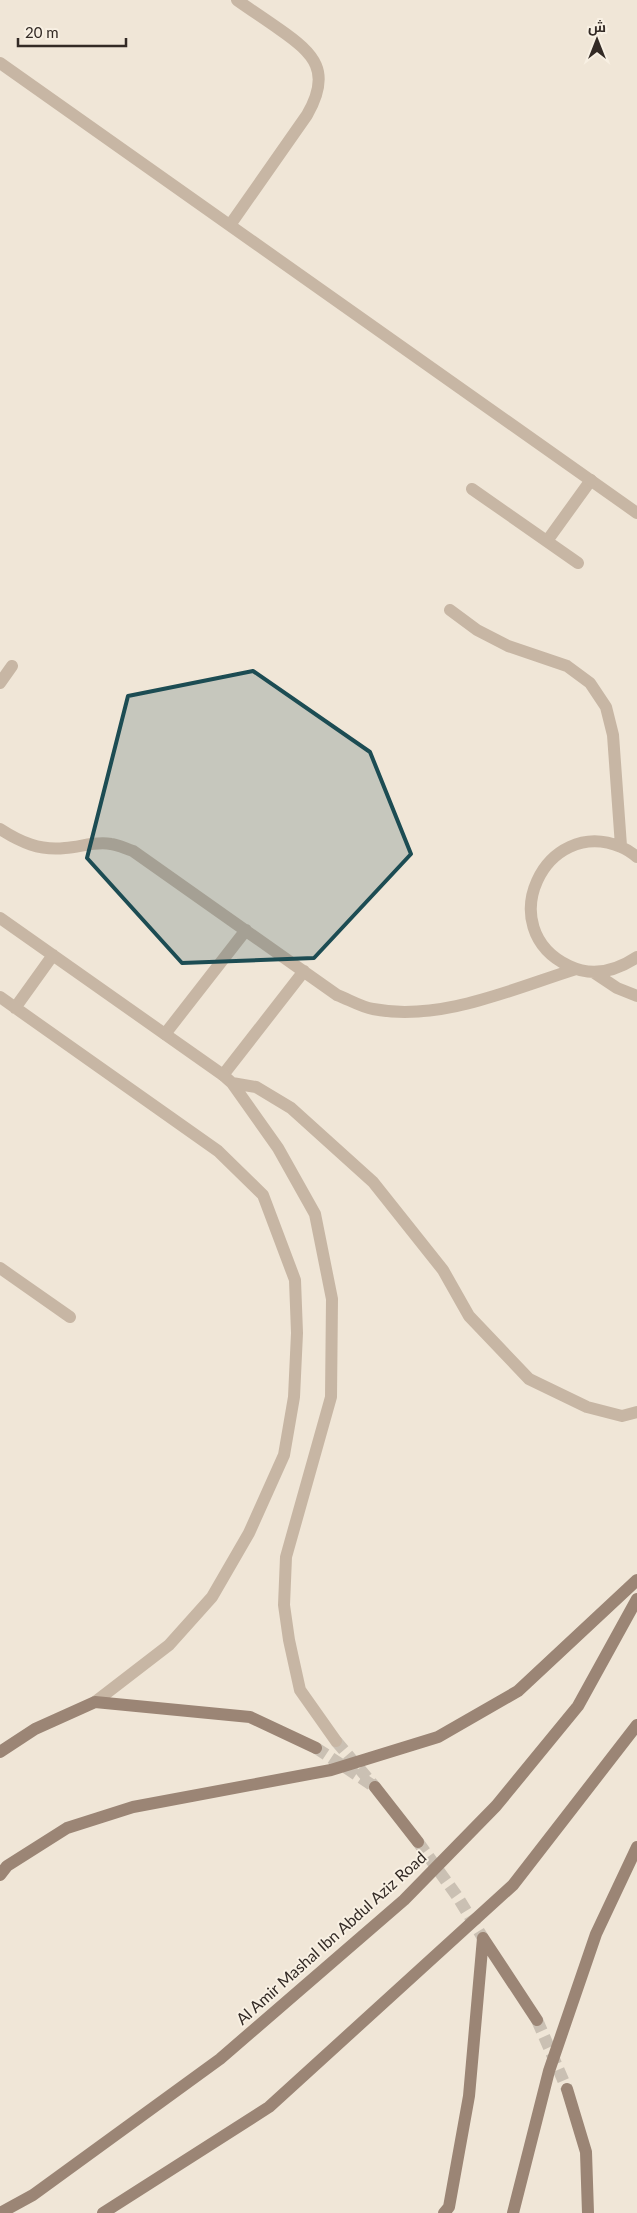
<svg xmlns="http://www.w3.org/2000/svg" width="637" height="2213" font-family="Lato,Cairo,sans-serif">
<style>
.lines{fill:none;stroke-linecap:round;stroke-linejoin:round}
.minor-tunnel{stroke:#cac0b3;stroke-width:12;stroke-dasharray:12 6;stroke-linecap:butt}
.secondary-tunnel{stroke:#cac0b3;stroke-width:12;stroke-dasharray:12 6;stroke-linecap:butt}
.service{stroke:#c7b6a4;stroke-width:12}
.minor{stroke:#c7b6a4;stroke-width:12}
.secondary{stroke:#9b8575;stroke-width:12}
.marked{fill:#1c4c53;fill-opacity:0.2;stroke:#1c4c53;stroke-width:4;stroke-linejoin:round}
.labels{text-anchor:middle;stroke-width:4;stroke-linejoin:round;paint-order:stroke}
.street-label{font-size:16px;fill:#332a25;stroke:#f8f0e3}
</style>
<rect width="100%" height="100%" fill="#f0e6d7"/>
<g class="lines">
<path class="minor-tunnel" d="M336 1741 375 1787"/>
<path class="secondary-tunnel" d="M316 1748 375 1787
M418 1842 457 1896 483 1938
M537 2020 567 2089"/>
<path class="service" d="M472 489 578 563
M547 541 591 480
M450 610 477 630 508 646 567 666 590 683 606 707 613 735 621 846
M0 683 12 666
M0 829C20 842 40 851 65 848 81 847 95 841 111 844 119 845 126 849 133 851L337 995C348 999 361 1007 373 1009 440 1022 512 989 576 969
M637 857C632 853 626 849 621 847 545 815 491 929 569 966 592 977 616 971 637 957
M593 972 617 988 637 996
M165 1034 246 930
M223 1075 304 971
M0 1268 70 1317"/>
<path class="minor" d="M0 63 637 513
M230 225 307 115C332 72 315 54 279 29 265 19 251 10 237 0
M0 918 223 1075 232 1083 278 1148 315 1214 332 1299 331 1397 286 1557 284 1605 289 1640 300 1690 336 1741
M0 997 218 1151 263 1195 295 1280 297 1333 294 1397 284 1455 249 1533 212 1597 169 1645 95 1702
M15 1008 53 955
M232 1083 256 1087 291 1108 373 1182 443 1270 469 1316 529 1379 587 1407 622 1416 637 1412"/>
<path class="secondary" d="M0 1752 35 1729 95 1702 250 1717 316 1748
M375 1787 418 1842
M0 1875 7 1866 67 1828 133 1807 331 1770 438 1737 518 1691 637 1580
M483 1938 537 2020
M567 2089 586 2152 588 2213
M0 2213 33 2195 220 2059 404 1900 496 1806 578 1706 637 1599
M103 2213 269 2107 513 1885 637 1725
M444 2213 449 2207 469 2096 483 1938
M513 2213 549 2071 596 1934 637 1847"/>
</g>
<path class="marked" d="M253 671 370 752 411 854 314 958 182 963 87 858 128 696Z"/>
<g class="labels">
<g class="street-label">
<text transform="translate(331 1938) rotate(-42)" y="6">Al Amir Mashal Ibn Abdul Aziz Road</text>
</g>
</g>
<g transform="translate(597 40)" stroke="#f8f0e3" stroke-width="4" paint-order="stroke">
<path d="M0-4L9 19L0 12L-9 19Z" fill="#332a25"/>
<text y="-8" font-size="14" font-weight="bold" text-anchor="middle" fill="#332a25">ش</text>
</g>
<path d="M18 38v8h108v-8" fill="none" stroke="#332a25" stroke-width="2.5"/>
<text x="25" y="38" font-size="15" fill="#332a25" stroke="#f8f0e3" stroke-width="4" paint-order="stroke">20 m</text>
</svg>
